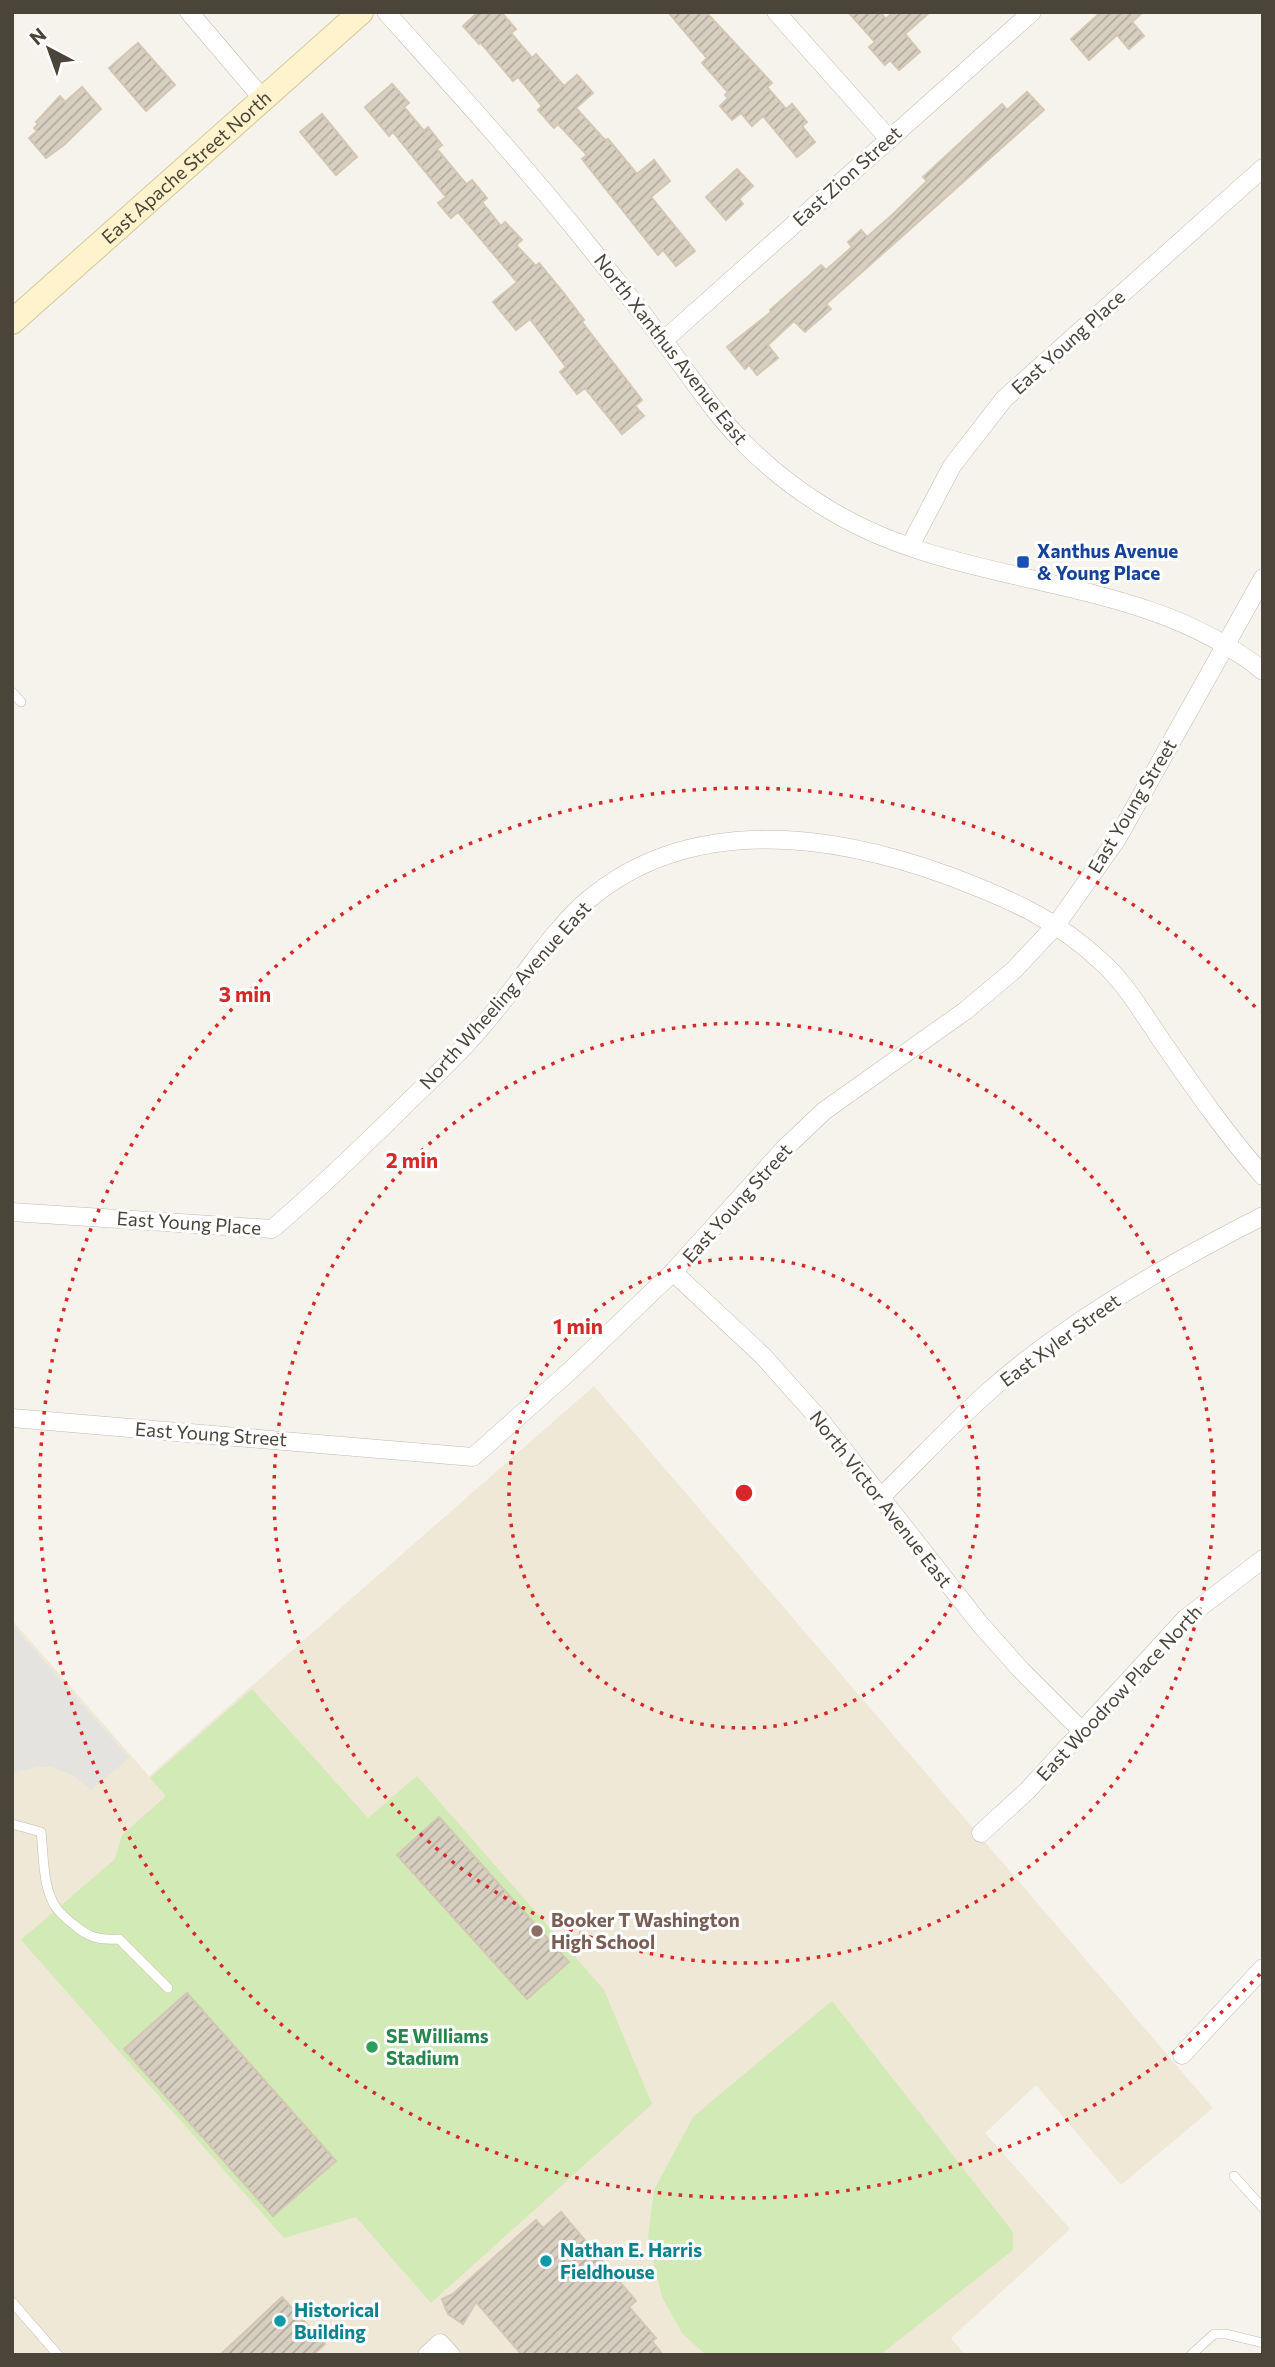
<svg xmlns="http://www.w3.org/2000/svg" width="1275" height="2367" font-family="Commissioner,sans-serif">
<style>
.education{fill:#efe8d6}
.grass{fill:#d2eab5}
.parking{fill:#e5e3e0}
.building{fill:url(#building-hatch);stroke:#d3c7b4;stroke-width:2}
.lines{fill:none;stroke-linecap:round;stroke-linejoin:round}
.lane-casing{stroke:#c2bbae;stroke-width:10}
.street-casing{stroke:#c2bbae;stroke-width:19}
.secondary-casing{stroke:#d6c79b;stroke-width:26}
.lane{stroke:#fff;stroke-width:9}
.street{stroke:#fff;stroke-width:18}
.secondary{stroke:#fff3cd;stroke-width:24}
.ring{fill:none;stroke:#d62828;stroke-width:3.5;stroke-dasharray:3.5 7}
.transit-dot{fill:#1a4fb4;stroke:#fff;stroke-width:2.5}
.education-dot{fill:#8d6e63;stroke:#fff;stroke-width:2.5}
.leisure-dot{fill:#2e9e5b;stroke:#fff;stroke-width:2.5}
.culture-dot{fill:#0f9aa8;stroke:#fff;stroke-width:2.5}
.labels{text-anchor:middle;stroke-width:6;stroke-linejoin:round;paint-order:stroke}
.street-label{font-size:19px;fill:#4b4439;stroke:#fff}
.transit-label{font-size:19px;font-weight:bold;fill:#164399;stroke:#fff;text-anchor:start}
.education-label{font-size:19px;font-weight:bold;fill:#785e54;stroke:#fff;text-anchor:start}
.leisure-label{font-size:19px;font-weight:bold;fill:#27864d;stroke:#fff;text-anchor:start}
.culture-label{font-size:19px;font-weight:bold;fill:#0d838f;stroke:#fff;text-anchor:start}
.centre{fill:#d62828;stroke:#fff;stroke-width:3.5}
.ring-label{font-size:21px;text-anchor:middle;font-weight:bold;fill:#d62828;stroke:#fff;stroke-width:6;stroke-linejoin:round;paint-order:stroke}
</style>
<defs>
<pattern id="building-hatch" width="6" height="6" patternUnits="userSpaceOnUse" patternTransform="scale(1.75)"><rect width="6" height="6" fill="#d8cfc1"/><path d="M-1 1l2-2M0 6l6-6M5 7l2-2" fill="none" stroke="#b1aa9e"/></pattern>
</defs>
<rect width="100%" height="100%" fill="#f6f3ec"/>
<path class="education" d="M594 1386 1213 2108 1121 2185 1036 2085 985 2133 1070 2229 951 2338 965 2355H12V1620L149 1776Z"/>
<path class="grass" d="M252 1689 368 1818 417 1776 604 1990 652 2104 431 2303 356 2217 284 2238 21 1940 115 1859 122 1835 166 1796 150 1778Z
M832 2001 1013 2232V2250L880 2355H706L682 2333 662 2297 648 2237 654 2190 693 2117Z"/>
<path class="parking" d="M12 1625 129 1758 91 1790 73 1775 51 1767H37L12 1773Z"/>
<path class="building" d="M478 12H501L516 29 511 33 532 58 536 54 564 86 577 75 593 93 576 108 605 140 608 139 637 174 654 160 670 181 651 197 695 251 676 266 663 250 658 255 582 159 587 155 558 124 554 128 538 110 542 106 518 77 513 81 480 42 479 44 463 26Z
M668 12H706L772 83 767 87 786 109 792 104 807 122 802 126 815 142 797 157 763 116 752 126 741 113 732 120 720 106 728 98 725 95 728 92 702 63 707 58Z
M848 12H880L886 19 893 12H930L905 34 920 52 899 70 890 60 885 65 869 47 875 42Z
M1101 12H1143L1132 22 1144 36 1129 49 1117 35 1089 60 1071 39Z
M138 43 175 85 146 111 109 68Z
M392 84 409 103 404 107 424 131 428 127 442 145 437 149 466 184 472 180 487 198 482 202 501 226 505 222 522 240 516 245 536 266 539 263 563 292 584 320 582 322 642 400 635 406 644 416 622 434 585 388 577 394 560 372 566 367 530 319 516 330 493 302 517 282 458 212 451 218 438 203 446 197 393 132 389 136 365 107Z
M82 87 101 109 64 145 46 158 29 138 37 131 34 128 38 124 36 122 60 96 65 102Z
M1027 92 1044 110 826 304 831 309 805 332 794 321 768 345 778 358 757 375 749 365 745 369 727 347 771 312 770 310 821 265 826 270 852 247 848 242 861 230 867 237 892 215 927 181 923 177 1002 104 1007 110Z
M322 114 357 157 336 175 300 132Z
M737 169 753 186 739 199 743 204 726 220 706 197Z
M439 1817 569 1962 527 1999 397 1855Z
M187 1993 336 2161 273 2216 124 2049Z
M561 2212 636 2301 629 2307 656 2338 652 2341 663 2355H522L476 2302 463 2324 448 2314 442 2299 453 2294 536 2220 543 2228Z
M282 2297 325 2344 313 2355H220Z"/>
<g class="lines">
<defs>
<path id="lane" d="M12 692 21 702
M12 1824 41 1832C44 1856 42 1888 57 1909 61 1914 68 1920 73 1924 89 1938 99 1940 119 1939L168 1988
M1234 2176 1263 2208
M12 2302 58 2355
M1191 2355 1214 2334H1226L1263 2343"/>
<path id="street" d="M189 12 263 99
M386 12C455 89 524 165 588 245 613 276 638 307 662 339 690 375 714 414 747 446 772 471 802 494 833 512 965 591 1139 571 1263 671
M776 12 889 139
M663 341 1032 12
M910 546 952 466 1004 399 1263 168
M12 1212 272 1229C316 1192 358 1151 399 1111 419 1091 440 1072 459 1052 481 1029 502 1003 521 978 542 951 562 922 588 900 691 813 833 834 949 876 1010 899 1057 919 1105 965 1129 988 1147 1020 1166 1047 1197 1092 1227 1135 1263 1176
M673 1272 763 1356 821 1421 980 1624 1020 1669 1082 1731
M12 1418 473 1457 572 1369 673 1272 783 1150 824 1111 965 1011 1014 970 1056 925 1117 839 1263 578
M881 1497C917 1462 951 1425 988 1392 1066 1322 1170 1263 1263 1216
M981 1833 1027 1791 1186 1618 1263 1559
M1182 2055 1263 1968
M427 2355 440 2343 451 2355"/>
<g id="secondary">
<path id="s1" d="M12 322 361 12"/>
</g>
</defs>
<use href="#lane" class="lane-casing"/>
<use href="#street" class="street-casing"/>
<use href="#secondary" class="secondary-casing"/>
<use href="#lane" class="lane"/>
<use href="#street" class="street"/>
<use href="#secondary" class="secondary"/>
</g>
<g class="ring">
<circle cx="744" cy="1493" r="235"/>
<circle cx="744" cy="1493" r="470"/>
<path d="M1260 1974A705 705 0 1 1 1260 1012"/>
</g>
<rect class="transit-dot" x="1016" y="555" width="14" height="14" rx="3.5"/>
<circle class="education-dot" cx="537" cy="1931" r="7"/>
<circle class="leisure-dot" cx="372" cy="2047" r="7"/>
<g class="culture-dot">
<circle cx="546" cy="2261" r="7"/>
<circle cx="280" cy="2321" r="7"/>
</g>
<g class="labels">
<g class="street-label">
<text dy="7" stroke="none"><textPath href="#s1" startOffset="233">East Apache Street North</textPath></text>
<text transform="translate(847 176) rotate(-42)" y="7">East Zion Street</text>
<text transform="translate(1068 342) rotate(-42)" y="7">East Young Place</text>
<text transform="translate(671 349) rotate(52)" y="7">North Xanthus Avenue East</text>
<text transform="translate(1132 806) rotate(-59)" y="7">East Young Street</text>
<text transform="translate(505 995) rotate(-48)" y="7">North Wheeling Avenue East</text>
<text transform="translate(737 1203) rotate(-48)" y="7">East Young Street</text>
<text transform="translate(189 1223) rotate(4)" y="7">East Young Place</text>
<text transform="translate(1060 1340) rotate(-36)" y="7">East Xyler Street</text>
<text transform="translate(211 1434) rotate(4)" y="7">East Young Street</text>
<text transform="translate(881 1499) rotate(52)" y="7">North Victor Avenue East</text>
<text transform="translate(1119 1693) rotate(-47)" y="7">East Woodrow Place North</text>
</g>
<g class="transit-label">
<text x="1037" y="558">Xanthus Avenue<tspan x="1037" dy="22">&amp; Young Place</tspan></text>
</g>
<g class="education-label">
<text x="551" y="1927">Booker T Washington<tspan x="551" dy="22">High School</tspan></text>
</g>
<g class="leisure-label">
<text x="386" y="2043">SE Williams<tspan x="386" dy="22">Stadium</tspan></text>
</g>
<g class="culture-label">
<text x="560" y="2257">Nathan E. Harris<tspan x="560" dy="22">Fieldhouse</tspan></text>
<text x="294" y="2317">Historical<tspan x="294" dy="22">Building</tspan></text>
</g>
</g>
<circle cx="744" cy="1493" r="10" class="centre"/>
<g class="ring-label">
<text x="245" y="1002">3 min</text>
<text x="412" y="1168">2 min</text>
<text x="578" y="1334">1 min</text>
</g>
<rect width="1275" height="2367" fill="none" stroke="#4b4439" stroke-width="28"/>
<g transform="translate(49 49) rotate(319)" stroke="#ffffff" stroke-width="5" paint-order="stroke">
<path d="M0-5L12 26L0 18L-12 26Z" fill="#4b4439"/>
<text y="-10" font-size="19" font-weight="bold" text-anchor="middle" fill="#4b4439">N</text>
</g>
</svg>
